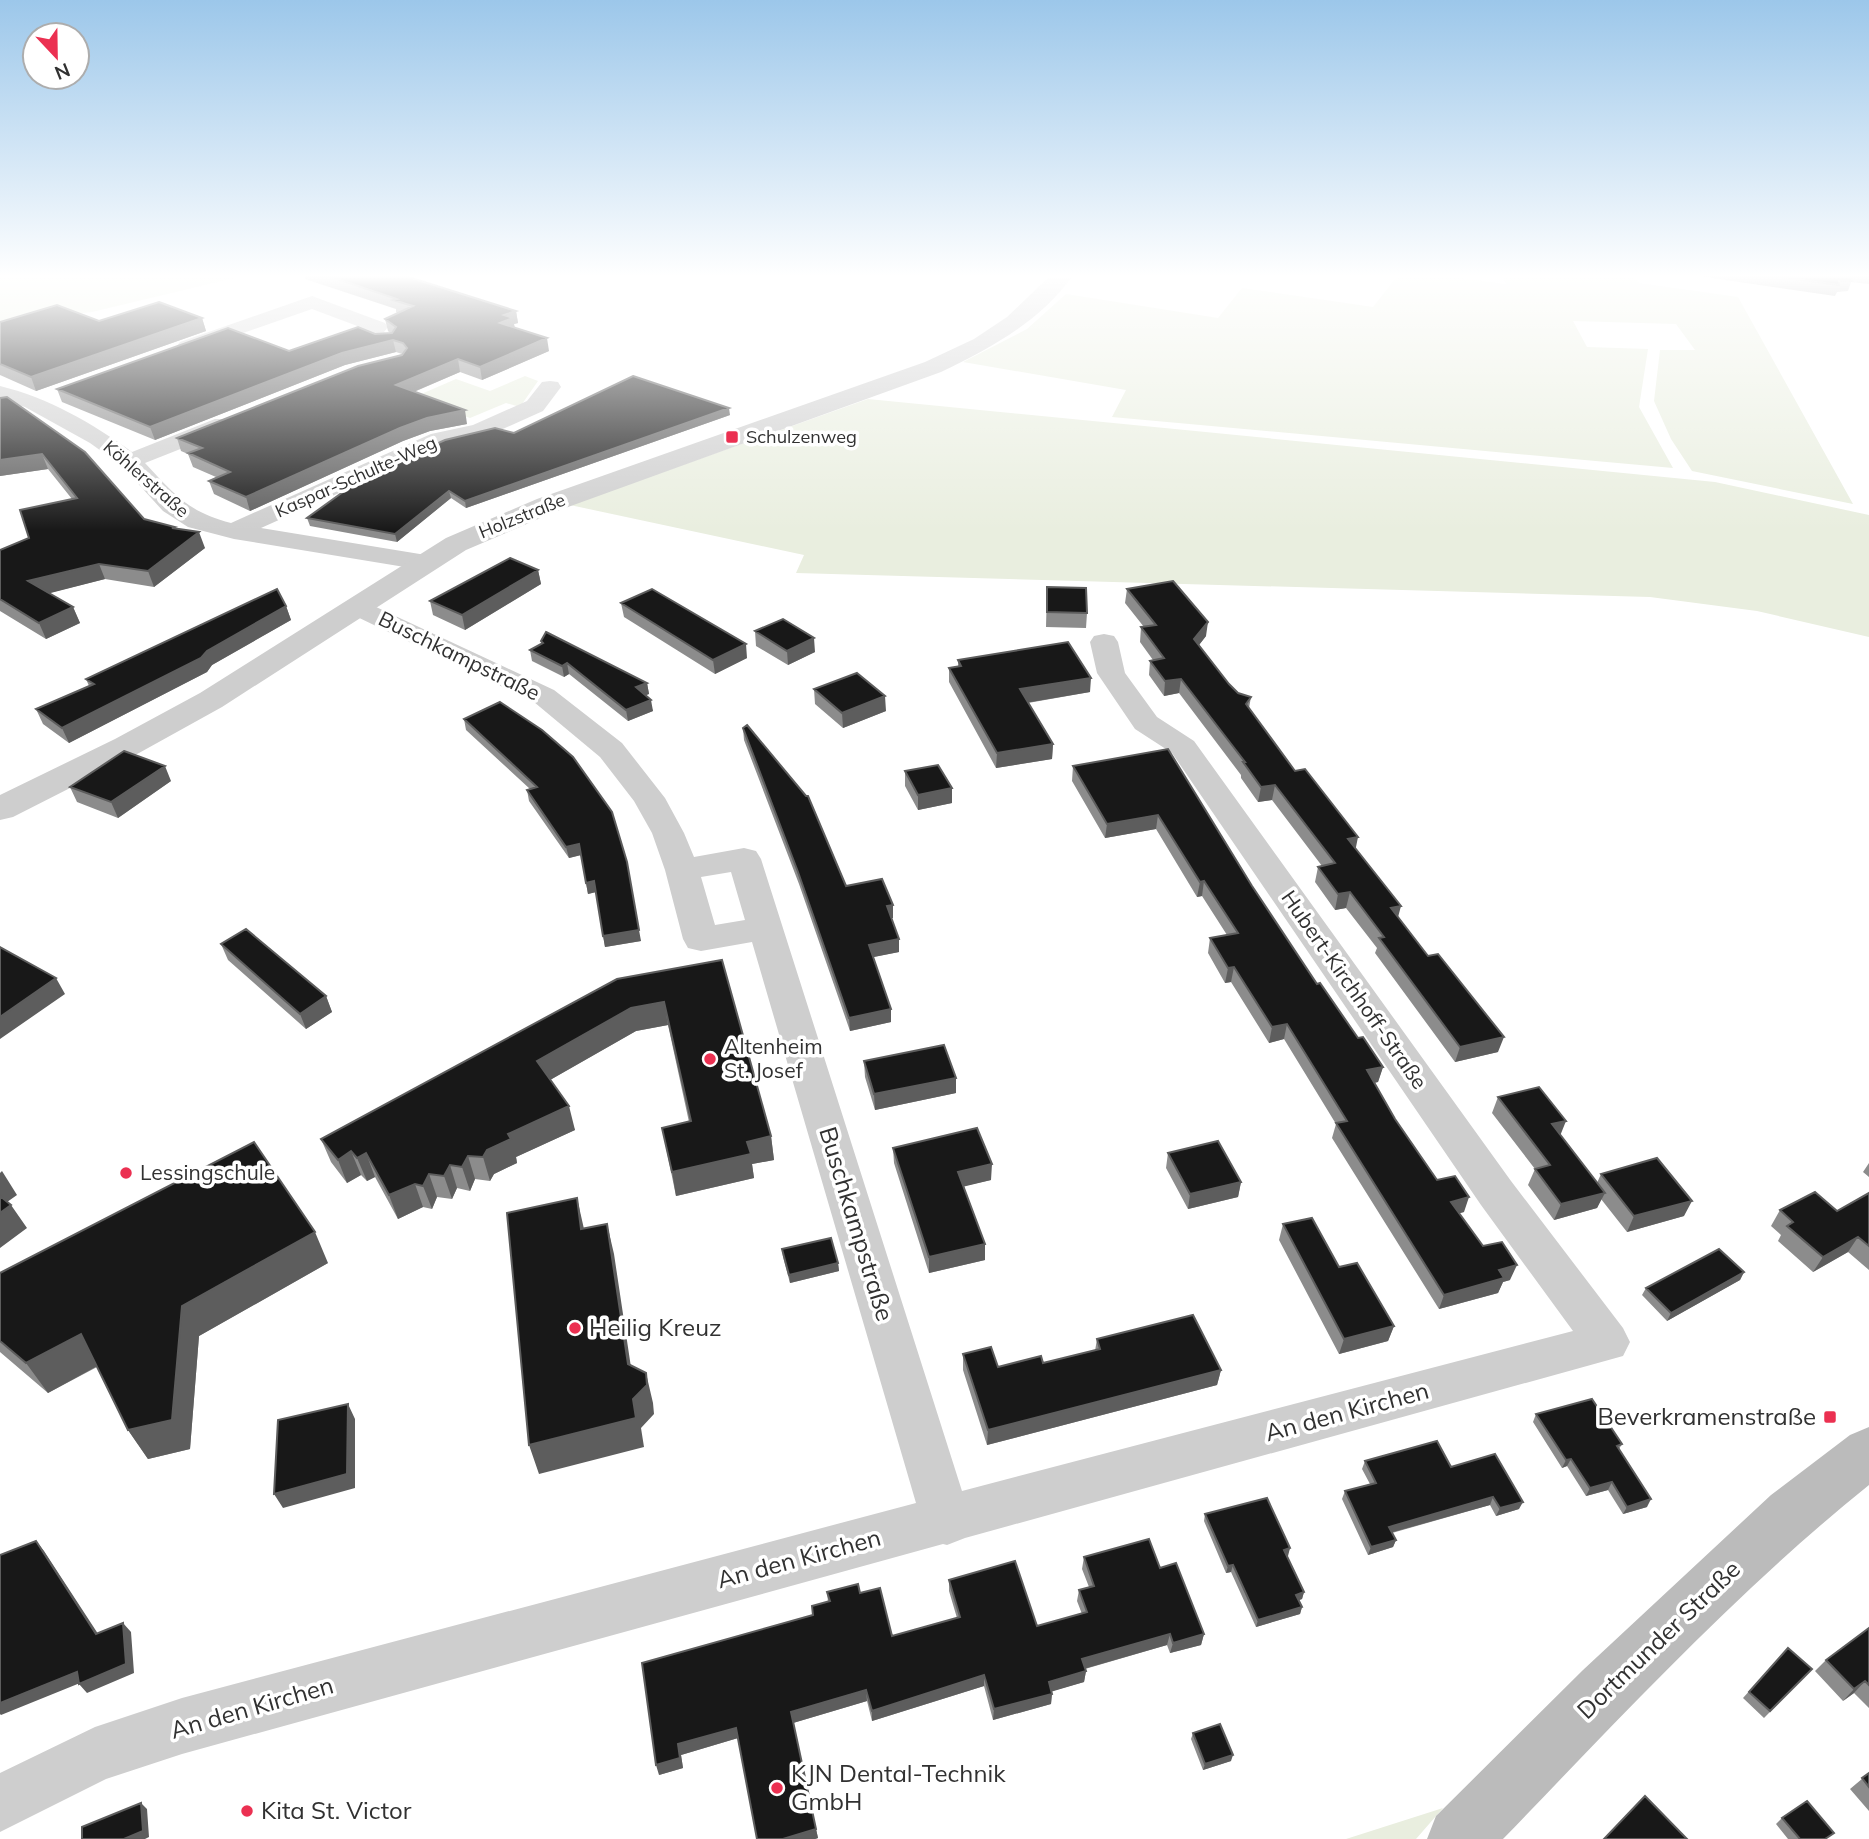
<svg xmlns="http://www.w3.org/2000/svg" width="1869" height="1839" font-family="Mulish,sans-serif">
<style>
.green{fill:#e9eedf}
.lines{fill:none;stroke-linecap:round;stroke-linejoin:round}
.minor{fill:#cecece;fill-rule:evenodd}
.tertiary{fill:#cecece;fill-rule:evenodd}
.secondary{fill:#bbb;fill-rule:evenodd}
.wall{fill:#8c8c8c}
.shaded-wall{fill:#5d5d5d}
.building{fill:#181818;stroke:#5d5d5d;stroke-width:2}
.poi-dot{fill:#eb3051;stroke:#fff;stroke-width:2.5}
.labels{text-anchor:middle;stroke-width:7;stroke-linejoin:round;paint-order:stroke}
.far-poi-label{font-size:18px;fill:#313131;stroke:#fff;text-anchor:start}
.far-street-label{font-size:18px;fill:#313131;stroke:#fff}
.street-label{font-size:21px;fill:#313131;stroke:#fff}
.poi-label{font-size:21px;fill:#313131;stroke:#fff;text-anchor:start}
.near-street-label{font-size:24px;fill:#313131;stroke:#fff}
.near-poi-label{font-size:24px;fill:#313131;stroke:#fff;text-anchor:start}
</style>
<rect width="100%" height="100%" fill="#fff"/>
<path class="green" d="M0 274H251L92 312 0 321Z
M1399 274H1429L1506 284 1501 274H1632L1639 283 1738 297 1853 504 1692 471 1671 439 1654 401 1660 350H1695L1676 324 1573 321 1587 347 1648 349 1639 407 1673 468 1112 417 1126 390 963 362 1027 329 1066 294 1218 318 1242 288 1373 307Z
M525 376 538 381 520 407 506 403 470 418 412 398 456 379 490 391Z
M868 399 1715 482 1869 515V637L1757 611 1650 597 796 573 804 555 570 505Z
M1443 1808 1416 1839H1346Z"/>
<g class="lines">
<path class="minor" d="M312 296 385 323 388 327 384 332 396 340 393 344C382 347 363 341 356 332L360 327 312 309 194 350H180L177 346 180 342Z
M550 381 558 382 561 387 543 411 487 436 446 445 261 528 432 556 436 562 432 568 423 570 234 539 188 527 163 511 122 466 90 443 25 407 0 399V386C49 398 92 423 132 452L215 419H231L234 424 231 429 145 463C175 495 188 512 231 523L431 434 473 425 527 401 542 382Z
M359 599 554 690 622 743 665 798 684 833 694 857 744 848 756 851 761 859 962 1491 1573 1331 1481 1205 1172 753 1135 729 1097 673 1090 642 1094 636 1104 634 1114 636 1118 642 1125 673 1157 717 1194 741 1511 1181 1623 1328 1630 1342 1623 1356 965 1538 947 1545 943 1544 182 1754 106 1779 0 1832V1773L95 1727 182 1698 916 1503 752 942 701 951 688 948 683 939 665 870 652 833 634 801 600 757 534 702 349 613 345 607 349 601ZM731 872 745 920 715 925 701 877Z"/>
<path class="tertiary" d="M1052 274H1074C1041 321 991 348 941 372L557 511 466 550 222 707 139 753 13 817 0 820V795L115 739 200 693 446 538 537 499 925 362 974 339 1007 317Z"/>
<path class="secondary" d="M1869 1427V1485C1737 1591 1621 1717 1503 1839H1427L1436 1816 1583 1670 1771 1495 1850 1435Z"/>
</g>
<path class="wall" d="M304 274H399L516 311 518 323 514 324 515 328 549 351 482 380 460 372 414 392 467 424 430 431 403 441 250 511 214 494 209 481 216 477 193 467 188 454 181 451 177 438 402 354 396 352 345 365 155 440 62 402 57 389 289 351 375 334 390 333 388 331 385 319 398 313 396 312V309L305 279Z
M1685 274H1869V284L1851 282 1848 291 1837 292 1835 296Z
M202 318 206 331 36 391 0 375V322Z
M0 398 144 519 176 529 205 548 154 587 105 579 49 593 73 607 80 623 46 639 0 611V550L29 538 72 499 48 469 0 476Z
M730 415 466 508 451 498 397 542 310 526 307 518 514 433Z
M538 570 541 584 465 630 433 615 430 601Z
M1047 587 1087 613 1086 628 1046 627Z
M1127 589 1206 636 1199 645 1229 684 1238 693 1251 697 1249 708 1295 771 1356 849 1398 917 1498 1052 1455 1062 1375 953 1377 948 1346 908 1335 910 1315 882 1318 867 1322 866 1272 800 1258 802 1241 778V775L1179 693 1164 696 1149 675 1150 661 1153 660 1140 642 1141 627H1144L1125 603Z
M621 603 747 658 715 674 624 617Z
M286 606 291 620 212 665 207 672 69 743 43 724 36 709 89 686 86 679Z
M755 631 815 652 788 665 756 646Z
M541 641 647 683 649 694 646 695 653 711 628 721 569 674 564 677 532 661 530 650 541 644Z
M958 660 1090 692 1028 703 1053 744 1052 759 996 768 949 682V668L958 666Z
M814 689 886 711 843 728 815 704Z
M500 702 641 941 605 947 596 892 588 894 581 855 569 858 529 801 527 790 530 789 466 730 464 719Z
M743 728 846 886 893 905V918H891L899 939V952L873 957 891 1009V1022L850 1031 799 884 744 740Z
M1168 749 1252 886 1317 984 1358 1038 1383 1067 1378 1082 1374 1083 1395 1119 1437 1180 1464 1212 1459 1213 1483 1246 1510 1280 1503 1282 1498 1293 1439 1309 1332 1138 1336 1124 1284 1039 1269 1043 1231 982 1225 983 1208 953 1210 938 1227 935 1202 896 1197 897 1156 829 1105 838 1072 781 1073 766Z
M905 771 952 803 918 810 905 786Z
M171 781 118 818 77 802 70 787Z
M221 944 326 996 332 1012 306 1029 228 960Z
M722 960 771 1136 774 1160 752 1164 754 1178 676 1196 662 1128 689 1122 668 1025 636 1031 550 1080 575 1130 516 1157 517 1163 494 1174 490 1181 475 1179 470 1191 457 1188 452 1199 437 1197 432 1209 423 1207 398 1219 375 1177 367 1181 361 1175 347 1183 331 1162 321 1139Z
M864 1061 956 1093 875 1110 865 1077Z
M1498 1097 1560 1135 1597 1183 1601 1174 1684 1216 1627 1232 1601 1199 1597 1208 1554 1220 1528 1185 1535 1169 1492 1113Z
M893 1148 991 1180 964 1186 985 1260 929 1273 894 1163Z
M1168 1153 1241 1182 1238 1197 1188 1209 1166 1168Z
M1869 1163V1177L1863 1172Z
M1869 1193V1270L1848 1252 1813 1272 1778 1241 1781 1235 1771 1226 1780 1210 1837 1211Z
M1283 1224 1339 1267 1394 1326 1388 1341 1339 1354 1279 1240Z
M782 1249 838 1263 839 1271 790 1283 783 1257Z
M328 1263 199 1336 190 1449 148 1459 128 1430 97 1367 48 1393 0 1352V1273Z
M1744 1272 1740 1280 1667 1321 1642 1295 1646 1288Z
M1097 1339 1221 1370 1217 1385 987 1445 963 1370V1354L998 1367 1043 1363 1095 1351Z
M1536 1414 1622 1444 1619 1449 1647 1507 1623 1514 1608 1490 1586 1496 1567 1466 1562 1468 1533 1422Z
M1365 1461 1451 1467 1519 1509 1496 1516 1490 1505 1392 1533 1396 1540 1393 1547 1368 1555 1342 1499 1345 1491 1370 1484 1362 1469Z
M1205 1514 1290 1548 1287 1556 1304 1592 1302 1599 1299 1600 1302 1607 1300 1614 1256 1627 1231 1572 1226 1573 1204 1521Z
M1084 1557 1160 1568 1204 1634 1201 1645 1170 1653 1167 1645 1085 1669 1086 1671 1084 1682 1052 1691 1051 1704 993 1720 984 1686 872 1721 867 1701 793 1723 816 1829 818 1838 815 1839H757L738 1738 681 1755 683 1768 659 1775 813 1616 812 1606 828 1602 827 1592 860 1593 892 1636 957 1618 949 1591V1580L1037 1626 1082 1614 1077 1601 1079 1590 1089 1587 1082 1569Z
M1869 1628V1708L1854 1693 1843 1701 1815 1671 1826 1660Z
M1788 1648 1812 1669 1764 1718 1743 1698Z
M1193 1733 1231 1761 1203 1770 1191 1739Z
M1869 1773V1811L1850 1789Z
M1782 1818 1827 1839H1788L1776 1824Z"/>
<path class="shaded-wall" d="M516 311 518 323 514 324 515 331 500 323 504 315Z
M202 318 206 331 36 391 31 377Z
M547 338 549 351 482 380 480 367Z
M393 340 396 352 345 365 155 440 150 427 342 353Z
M458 359 460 372 399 398 396 385Z
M729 408 730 415 466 508 465 501Z
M465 410 467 424 430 431 403 441 250 511 246 497 400 428 427 418Z
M42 454 48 469 0 476V460Z
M449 491 451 498 397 542 395 534Z
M199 532 205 548 154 587 148 571Z
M99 564 105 579 35 597 28 581Z
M538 570 541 584 465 630 462 615Z
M286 606 291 620 212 665 207 672 69 743 62 728 207 651Z
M73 607 80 623 46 639 39 623Z
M1208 622 1206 636 1192 654 1194 639Z
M814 638 815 652 788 665 787 651Z
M746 644 747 658 715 674 713 660Z
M567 663 569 674 564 677 562 666Z
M1091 678 1090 692 1019 704 1020 689Z
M1181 679 1179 693 1164 696 1165 681Z
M647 683 649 694 638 698 636 687Z
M885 696 886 711 843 728 842 713Z
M651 700 653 711 628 721 626 710Z
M1053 744 1052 759 996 768 997 753Z
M165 766 171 781 118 818 111 802Z
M1275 785 1272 800 1258 802 1261 787Z
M952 788V803L918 810V795Z
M1158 815 1156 829 1105 838 1107 824Z
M1358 837 1355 852 1348 839Z
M579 844 581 855 569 858 566 847Z
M594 881 596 892 588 894 586 883Z
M1204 881 1202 896 1197 897 1200 882Z
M1350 892 1346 908 1335 910 1338 894Z
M893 905V918L887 919V906Z
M1401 906 1397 921 1391 908Z
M639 930 641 941 605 947 603 936Z
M899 939V952L869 958V945Z
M1234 967 1231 982 1225 983 1228 968Z
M56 978 65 994 0 1039V1017Z
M326 996 332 1012 306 1029 300 1014Z
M664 1002 668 1025 636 1031 543 1084 537 1061 631 1008Z
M891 1009V1022L850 1031 849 1018Z
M1287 1024 1284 1039 1269 1043 1272 1027Z
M1504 1037 1498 1052 1455 1062 1460 1047Z
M1383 1067 1378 1082 1363 1085 1367 1070Z
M956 1078V1093L875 1110 874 1094Z
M569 1106 575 1130 516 1157 517 1163 494 1174 490 1181 483 1157 487 1150 508 1134Z
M1566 1121 1560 1136 1552 1124Z
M771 1136 774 1160 752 1164 754 1178 676 1196 672 1172 747 1142Z
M351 1151 361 1175 347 1183 338 1160Z
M366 1153 375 1177 367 1181 357 1158Z
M468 1156 475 1179 470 1191 462 1167Z
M992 1164 991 1180 958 1188V1172Z
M450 1165 457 1188 452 1199 444 1176Z
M2 1171 17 1195 0 1207V1173Z
M429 1174 437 1197 432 1209 423 1186Z
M1241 1182 1238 1197 1188 1209 1190 1194Z
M415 1184 423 1207 398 1219 389 1195Z
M1605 1193 1597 1208 1554 1220 1561 1204Z
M1469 1197 1464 1212 1446 1217 1451 1202Z
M577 1198 584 1229H581Z
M1692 1201 1684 1216 1627 1232 1634 1216Z
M11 1205 27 1228 0 1248V1213Z
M607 1224 614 1254 635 1394 628 1364Z
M315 1232 328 1263 199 1336 190 1449 148 1459 128 1430 182 1306Z
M1858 1237 1848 1252 1813 1272 1823 1257Z
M985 1244V1260L929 1273V1257Z
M838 1263 839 1271 790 1283 789 1275Z
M1517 1265 1510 1280 1503 1282 1498 1293 1439 1309 1444 1295 1499 1270Z
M1744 1272 1740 1280 1667 1321 1671 1313Z
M1394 1326 1388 1341 1339 1354 1344 1339Z
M81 1334 101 1364 48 1393 26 1363Z
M1221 1370 1217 1385 987 1445 988 1430Z
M646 1373 653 1403 654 1414 641 1428 644 1447 539 1474 529 1445 633 1399Z
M348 1404 355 1419V1488L283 1508 274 1494Z
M1571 1459 1567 1466 1562 1468 1566 1460Z
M1612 1482 1608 1490 1586 1496 1590 1488Z
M1493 1497 1490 1505 1386 1534 1389 1527Z
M1651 1499 1647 1507 1623 1514 1627 1507Z
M1523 1502 1519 1509 1496 1516 1500 1508Z
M1396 1540 1393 1547 1368 1555 1371 1547Z
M36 1541 44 1551 104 1643 96 1634Z
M1290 1548 1288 1556 1282 1557 1284 1550Z
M1233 1565 1231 1572 1226 1573 1228 1566Z
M1304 1592 1302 1599 1294 1602 1296 1595Z
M1302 1607 1300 1614 1256 1627 1258 1620Z
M123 1623 131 1632 134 1673 87 1693 79 1684Z
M1170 1634 1167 1645 1080 1670 1082 1659Z
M1204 1634 1201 1645 1170 1653 1173 1643Z
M1086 1671 1084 1682 1047 1693 1049 1682Z
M77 1672 85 1681 1 1715 0 1714V1703Z
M984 1675V1686L872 1721V1711Z
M1865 1681 1854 1693 1843 1701 1854 1689Z
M866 1690 867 1701 793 1723 791 1712Z
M1052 1694 1051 1704 993 1720 994 1709Z
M736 1728 738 1738 681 1755 683 1768 659 1775 656 1765 678 1744Z
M1233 1755 1231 1761 1203 1770 1205 1764Z
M141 1803 147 1809 149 1837 145 1839H124Z
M816 1829 818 1838 815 1839H783Z"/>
<path class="building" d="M322 274H399L516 311 504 315 513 318 500 323 547 338 480 367 458 359 396 385 465 410 427 418 400 428 246 497 209 481 230 472 188 453 202 448 177 438 358 366 402 355 407 348 403 343 393 340 342 353 150 427 57 389 228 328 289 351 358 327 375 334 392 333 396 327 385 319 413 306 393 300 397 299Z
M1761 274H1851L1852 281H1839V285Z
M159 302 202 318 31 377 0 364V322L57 305 99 321Z
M633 376 729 408 465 501 449 491 395 534 307 518 365 476 445 440 495 428 514 433Z
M7 397 85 452 144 519 175 527 172 528 199 532 148 571 99 564 28 581 73 607 39 623 0 599V550L29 538 20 510 77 498 42 454 0 460V398Z
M510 558 538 570 462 615 430 601Z
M1173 581 1208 622 1194 639 1229 684 1238 693 1251 697 1246 704 1295 771 1305 769 1358 837 1348 839 1401 906 1391 908 1428 956 1438 954 1504 1037 1460 1047 1379 938 1384 937 1350 892 1338 894 1318 867 1335 863 1275 785 1261 787 1243 762H1245L1181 679 1165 681 1150 661 1164 658 1141 627 1156 625 1127 589Z
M1047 587 1086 588 1087 613 1047 612Z
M277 589 286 606 207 651 201 658 62 728 36 709 94 684 86 679Z
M652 589 746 644 713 660 621 603Z
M783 619 814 638 787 651 755 631Z
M546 632 647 683 636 687 651 700 626 710 567 663 562 666 530 650 543 643 541 641Z
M1068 642 1091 678 1020 689 1053 744 997 753 949 668 961 666 958 660Z
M857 673 885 696 842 713 814 689Z
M500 702 542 730 573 757 612 812 627 862 639 930 603 936 594 881 586 883 579 844 566 847 527 790 537 787 464 719Z
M747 725 806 796H808L846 886 882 879 893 905 887 906 899 939 869 945 891 1009 849 1018 798 872 743 728Z
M1168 749 1252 886 1317 984 1320 983 1358 1038 1363 1037 1383 1067 1367 1070 1395 1119 1437 1180 1455 1176 1469 1197 1451 1202 1483 1246 1502 1242 1517 1265 1499 1270 1504 1278 1444 1295 1336 1123 1347 1121 1287 1024 1272 1027 1234 967 1228 968 1210 938 1238 933 1204 881 1200 882 1158 815 1107 824 1073 766Z
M124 751 165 766 111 802 70 787Z
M938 765 952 788 918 795 905 771Z
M246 929 326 996 300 1014 221 944Z
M0 947 56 978 0 1017Z
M722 960 771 1136 747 1142 751 1154 672 1172 662 1128 691 1121 664 1002 631 1008 537 1061 569 1106 508 1134 511 1139 487 1150 483 1157 468 1156 462 1167 450 1165 444 1176 429 1174 423 1186 415 1184 389 1195 366 1153 357 1158 351 1151 338 1160 321 1139 617 979Z
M944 1045 956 1078 874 1094 864 1061Z
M1539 1087 1566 1121 1552 1124 1605 1193 1561 1204 1535 1169 1550 1165 1498 1097Z
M977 1128 992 1164 958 1172 985 1244 929 1257 893 1148Z
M1218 1141 1241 1182 1190 1194 1168 1153Z
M254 1142 315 1232 182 1306 172 1420 128 1430 81 1334 26 1363 0 1341V1273Z
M1657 1158 1692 1201 1634 1216 1601 1174Z
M1815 1192 1837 1211 1869 1193V1246L1858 1237 1823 1257 1787 1226 1793 1222 1780 1210Z
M0 1196 11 1205 0 1213Z
M577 1198 581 1229 607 1224 628 1364 646 1373 647 1385 633 1399 636 1418 529 1445 507 1213Z
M1312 1218 1339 1267 1357 1263 1394 1326 1344 1339 1283 1224Z
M831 1238 838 1263 789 1275 782 1249Z
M1719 1249 1744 1272 1671 1313 1646 1288Z
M1193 1315 1221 1370 988 1430 963 1354 991 1347 998 1367 1041 1356 1043 1363 1100 1349 1097 1339Z
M1592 1399 1622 1444 1617 1446 1651 1499 1627 1507 1612 1482 1590 1488 1571 1459 1566 1460 1536 1414Z
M348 1404 347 1474 274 1494 278 1420Z
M1437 1441 1451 1467 1495 1454 1523 1502 1500 1508 1493 1497 1389 1527 1396 1540 1371 1547 1345 1491 1376 1483 1365 1461Z
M1267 1498 1290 1548 1284 1550 1304 1592 1296 1595 1302 1607 1258 1620 1233 1565 1228 1566 1205 1514Z
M1149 1539 1160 1568 1176 1563 1204 1634 1173 1643 1170 1634 1082 1659 1086 1671 1049 1682 1052 1694 994 1709 984 1675 872 1711 866 1690 791 1712 816 1829 783 1839H757L736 1728 678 1744 680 1758 656 1765 642 1663 813 1615 812 1606 830 1601 827 1592 858 1584 860 1593 880 1588 892 1636 960 1617 949 1580 1015 1561 1037 1626 1087 1612 1079 1590 1094 1586 1084 1557Z
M36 1541 96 1634 123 1623 126 1664 79 1684 77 1672 0 1703V1555Z
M1869 1628V1685L1865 1681 1854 1689 1826 1660Z
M1788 1648 1812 1669 1770 1711 1749 1692Z
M1220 1724 1233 1755 1205 1764 1193 1733Z
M1869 1773V1787L1862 1778Z
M1645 1796 1687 1839H1604Z
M1807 1801 1834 1833 1825 1839H1800L1782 1818Z
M141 1803 143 1831 124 1839H82V1827Z"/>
<linearGradient id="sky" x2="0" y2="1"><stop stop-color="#9cc7ea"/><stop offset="0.52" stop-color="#fff"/><stop offset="1" stop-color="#fff" stop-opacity="0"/></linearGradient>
<rect width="1869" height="531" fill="url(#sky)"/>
<g class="poi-dot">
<rect x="725" y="430" width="14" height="14" rx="3.5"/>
<circle cx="710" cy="1059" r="7"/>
<circle cx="126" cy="1173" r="7"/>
<circle cx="575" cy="1328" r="7"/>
<rect x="1823" y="1410" width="14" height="14" rx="3.5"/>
<circle cx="777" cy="1788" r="7"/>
<circle cx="247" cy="1811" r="7"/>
</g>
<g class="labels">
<g class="far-poi-label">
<text x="746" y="443">Schulzenweg</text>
</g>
<g class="far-street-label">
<text transform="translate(356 477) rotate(-24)" y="6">Kaspar-Schulte-Weg</text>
<text transform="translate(146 479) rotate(41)" y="6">Köhlerstraße</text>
<text transform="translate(522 516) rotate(-22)" y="6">Holzstraße</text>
</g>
<g class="street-label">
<text transform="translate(459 656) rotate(26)" y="7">Buschkampstraße</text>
<text transform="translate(1354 990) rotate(55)" y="7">Hubert-Kirchhoff-Straße</text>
</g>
<g class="poi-label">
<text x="724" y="1054">Altenheim<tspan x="724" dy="24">St. Josef</tspan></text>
<text x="140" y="1180">Lessingschule</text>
</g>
<g class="near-street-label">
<text transform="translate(856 1224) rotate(73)" y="8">Buschkampstraße</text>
<text transform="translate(1347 1412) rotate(-15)" y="8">An den Kirchen</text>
<text transform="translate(799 1559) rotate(-15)" y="8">An den Kirchen</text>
<text transform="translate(1659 1640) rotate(-44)" y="8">Dortmunder Straße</text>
<text transform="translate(252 1708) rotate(-16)" y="8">An den Kirchen</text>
</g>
<g class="near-poi-label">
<text x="589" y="1336">Heilig Kreuz</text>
<text x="1816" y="1425" text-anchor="end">Beverkramenstraße</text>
<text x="791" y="1782">KJN Dental-Technik<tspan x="791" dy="28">GmbH</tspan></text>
<text x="261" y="1819">Kita St. Victor</text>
</g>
</g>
<g transform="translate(56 56) rotate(158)"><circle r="33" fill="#ffffff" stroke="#adadad" stroke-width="2"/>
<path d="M0-5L12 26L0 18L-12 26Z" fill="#eb3051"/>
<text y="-10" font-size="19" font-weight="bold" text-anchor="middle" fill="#313131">N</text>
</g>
</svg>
